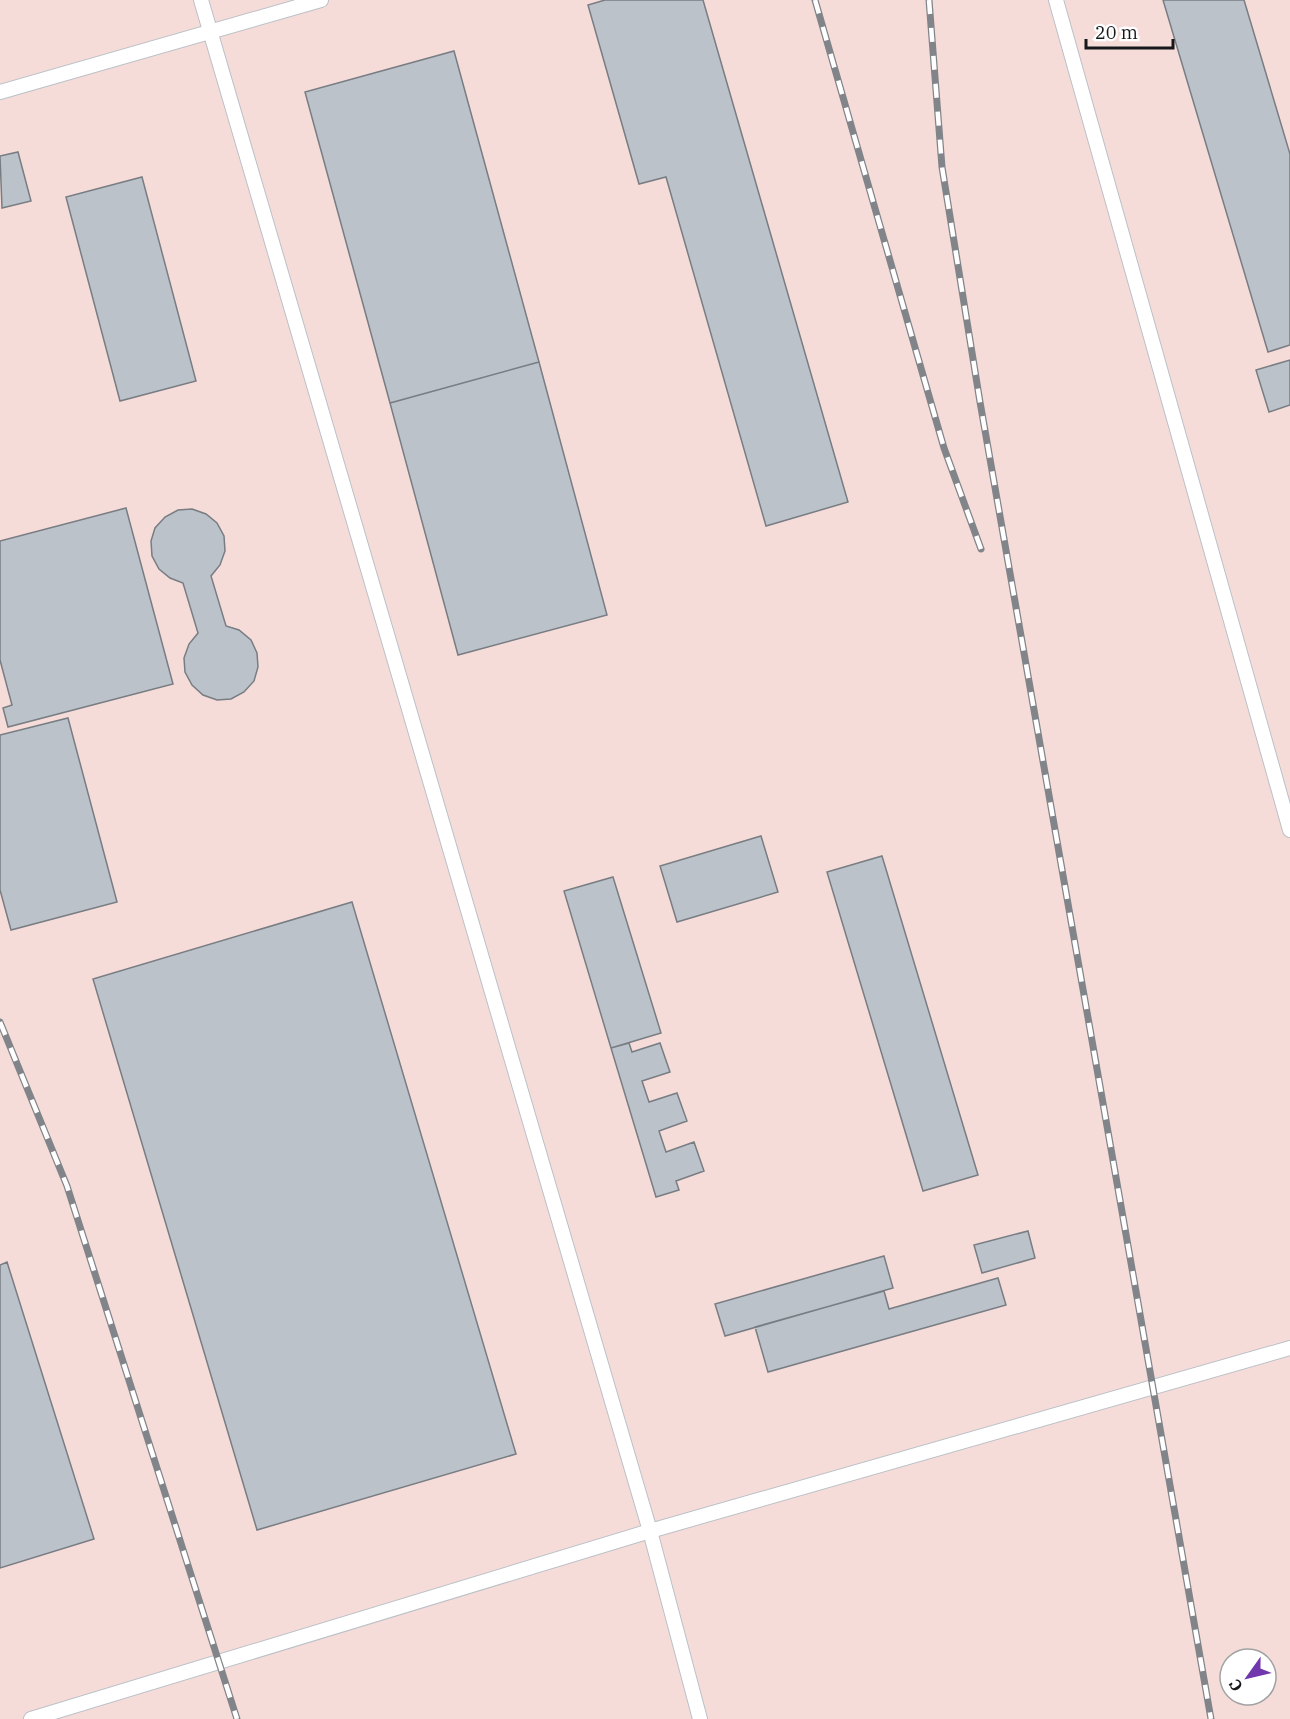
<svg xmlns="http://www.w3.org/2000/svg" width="1290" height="1719" font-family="'IBM Plex Serif',serif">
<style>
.industrial{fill:#f6dcd9;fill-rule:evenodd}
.building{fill:#bcc2c9;stroke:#787d83;stroke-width:1.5}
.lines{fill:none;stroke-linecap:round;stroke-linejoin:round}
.service-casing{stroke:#bbc1c7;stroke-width:16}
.service{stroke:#fff;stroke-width:14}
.rail-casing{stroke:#81858a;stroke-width:7}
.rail{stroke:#fff;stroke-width:4.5;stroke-dasharray:14;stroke-linecap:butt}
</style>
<rect width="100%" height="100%" fill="#e7edf4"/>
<path class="industrial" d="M0 0H1290V1719H0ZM1230 1659H1266V1695H1230Z"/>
<path class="building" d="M605 0H703L848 502 766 526 666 177 639 184 588 5Z
M1163 0H1244L1290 154V345L1268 352Z
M454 51 539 362 390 403 305 92Z
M18 152 31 201 2 208 0 156Z
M142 177 196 381 120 401 66 197Z
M1290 360V405L1269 412 1256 370Z
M539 362 607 615 458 655 390 403Z
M126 508 173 684 8 727 3 708 12 705 0 660V541Z
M192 509 206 514 217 523 224 536 225 551 220 565 211 576 226 626 239 630 251 640 257 653 258 667 254 681 244 692 231 699 217 700 203 695 192 685 185 672 184 658 189 644 198 633 183 583 170 578 159 569 152 556 151 541 155 528 165 517 178 510Z
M68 718 117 902 11 930 0 890V735Z
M761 836 778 892 677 922 660 866Z
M882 856 978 1175 923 1191 827 872Z
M613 877 661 1033 611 1048 564 891Z
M352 902 516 1454 257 1530 93 979Z
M629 1043 632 1052 660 1043 670 1072 642 1081 649 1102 677 1093 687 1121 659 1131 666 1152 694 1142 704 1171 676 1181 679 1190 656 1197 611 1048Z
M1028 1231 1035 1258 982 1273 974 1245Z
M884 1256 893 1288 725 1336 715 1304Z
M7 1262 94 1539 0 1568V1265Z
M998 1278 1006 1305 768 1372 755 1327 884 1291 889 1309Z"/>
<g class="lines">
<defs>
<path id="service" d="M201 0 650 1531 700 1719
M1056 0 1290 830
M0 92 321 0
M31 1719 650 1531 1290 1348"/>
</defs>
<use href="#service" class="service-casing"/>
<use href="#service" class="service"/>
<defs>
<path id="rail" d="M815 0 944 448 981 549
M929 0 942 167 980 402 1211 1719
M0 1022 67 1186 237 1719"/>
</defs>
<use href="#rail" class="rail-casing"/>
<use href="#rail" class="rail"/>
</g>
<g transform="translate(1248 1677) rotate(236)"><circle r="28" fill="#ffffff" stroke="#a1a2a3" stroke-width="1.5"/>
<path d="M0-4.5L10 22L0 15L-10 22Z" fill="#7137ad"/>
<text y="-9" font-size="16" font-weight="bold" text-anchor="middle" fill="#15171a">С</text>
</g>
<path d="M1086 39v9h87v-9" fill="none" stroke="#15171a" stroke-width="3"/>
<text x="1095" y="39" font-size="18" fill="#15171a" stroke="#ffffff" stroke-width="4.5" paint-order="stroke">20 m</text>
</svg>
